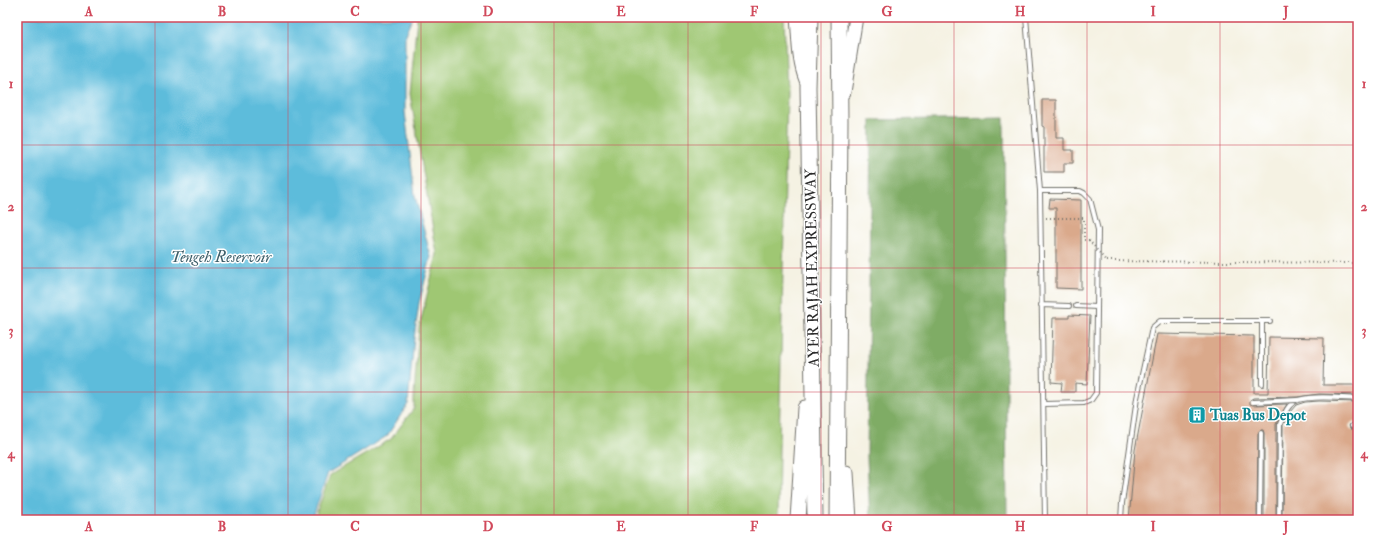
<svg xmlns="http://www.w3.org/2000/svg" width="1375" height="537" font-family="'IM FELL Double Pica',serif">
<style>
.green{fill:#9fc773;stroke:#65794f}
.forest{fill:#7fac65;stroke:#556c48}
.water{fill:#5dbcdb;stroke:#447483}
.building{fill:#daa98b}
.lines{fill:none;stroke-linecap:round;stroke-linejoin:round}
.service-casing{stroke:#72716b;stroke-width:6}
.primary-casing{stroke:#72716b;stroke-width:15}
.motorway-casing{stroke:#72716b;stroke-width:17}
.path{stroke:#72716b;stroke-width:2;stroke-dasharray:1 3;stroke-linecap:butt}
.service{stroke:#fff;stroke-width:4}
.primary{stroke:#fff;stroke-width:13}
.motorway{stroke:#fff;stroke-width:15}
.service-bridge-casing{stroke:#72716b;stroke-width:6;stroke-linecap:butt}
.path-bridge{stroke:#72716b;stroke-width:2;stroke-dasharray:1 3;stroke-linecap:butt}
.service-bridge{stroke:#fff;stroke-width:4}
.grid{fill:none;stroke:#d1495b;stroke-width:1;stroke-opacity:0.55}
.labels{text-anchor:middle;stroke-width:3;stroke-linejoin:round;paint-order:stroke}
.street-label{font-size:15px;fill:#2b2b2b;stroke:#fff}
.culture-label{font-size:15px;font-weight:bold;fill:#0d838f;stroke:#fff;text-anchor:start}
.water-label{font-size:16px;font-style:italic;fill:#3c5e69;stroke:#fff}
.neatline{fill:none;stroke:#d1495b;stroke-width:1.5}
.grid-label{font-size:13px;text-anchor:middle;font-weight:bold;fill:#d1495b}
</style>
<rect width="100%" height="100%" fill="#fff"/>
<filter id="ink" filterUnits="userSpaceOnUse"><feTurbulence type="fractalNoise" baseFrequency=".025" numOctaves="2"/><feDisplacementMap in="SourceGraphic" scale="8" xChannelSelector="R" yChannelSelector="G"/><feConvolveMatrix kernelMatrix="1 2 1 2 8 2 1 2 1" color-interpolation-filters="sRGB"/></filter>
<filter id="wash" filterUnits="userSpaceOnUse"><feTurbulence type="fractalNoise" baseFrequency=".012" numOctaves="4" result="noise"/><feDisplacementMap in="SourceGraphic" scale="16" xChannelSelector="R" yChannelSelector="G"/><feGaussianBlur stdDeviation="0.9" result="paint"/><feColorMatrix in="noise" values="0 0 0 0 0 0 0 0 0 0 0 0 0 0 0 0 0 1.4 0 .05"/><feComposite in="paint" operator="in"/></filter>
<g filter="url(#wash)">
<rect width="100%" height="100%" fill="#f5f2e3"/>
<path class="green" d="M417 17H784L787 93 779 449 778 520H314L330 475 391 439 414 408V394L419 328 437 254 410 94Z"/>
<path class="forest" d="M1004 118 1007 520H870L867 457 871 120Z"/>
<path class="water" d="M17 17H413L405 34V112L415 196 431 257 419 303 414 339 408 404 387 436 328 473 312 520H17Z"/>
<g id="blocks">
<path class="building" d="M1042 100H1056V138H1064V150H1073V163H1064V172H1044V127L1042 126Z
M1050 199 1081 200V289L1056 288V208H1049Z
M1069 315 1090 316 1087 384 1075 383V392H1061L1062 383 1051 382 1053 318H1069Z
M1157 334 1254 336V393H1268L1269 337 1324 338 1323 385H1358V395L1319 394 1297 397 1253 398 1250 400V404L1253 405 1287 404 1276 424V520H1264V433L1263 430H1261L1258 433 1257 520H1129L1135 450Z
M1319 401 1358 402V422L1351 423 1349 426 1351 429 1358 430V520H1282L1283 425 1290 412 1296 405 1305 402Z"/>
</g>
</g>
<g filter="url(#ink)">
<use href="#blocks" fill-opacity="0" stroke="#72716b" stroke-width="1"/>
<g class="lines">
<defs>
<path id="service" d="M1026 17 1040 191 1045 520
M1040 191H1080L1084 193 1090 199 1098 230 1096 393 1091 400 1084 403 1044 404
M1041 305 1069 306
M1076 306 1097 307
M1262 384V321
M1352 426H1358
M1121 520 1122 503 1137 398 1152 328 1160 321H1270
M1260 520 1261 433
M1279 520 1280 424C1284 415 1288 403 1298 400 1313 395 1342 398 1358 399"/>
<path id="primary" d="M797 17C799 38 798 60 806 80
M844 92 856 17"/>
<path id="motorway" d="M810 17 808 87 815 520
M846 473 849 520
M798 520 805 408
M837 520 840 121 839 17"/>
</defs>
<use href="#service" class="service-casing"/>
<use href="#primary" class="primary-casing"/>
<use href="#motorway" class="motorway-casing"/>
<path class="path" d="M1046 218H1084V240H1089"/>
<use href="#service" class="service"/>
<use href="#primary" class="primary"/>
<use href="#motorway" class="motorway"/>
<defs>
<path id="service-bridge" d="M1253 402 1297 400"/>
</defs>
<use href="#service-bridge" class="service-bridge-casing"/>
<path class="path-bridge" d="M1089 240 1106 261 1358 263"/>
<use href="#service-bridge" class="service-bridge"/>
</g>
</g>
<path class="grid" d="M155 17V520M288 17V520M421 17V520M554 17V520M688 17V520M821 17V520M954 17V520M1087 17V520M1220 17V520M17 145H1358M17 268H1358M17 392H1358"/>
<defs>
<symbol id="building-square" viewBox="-11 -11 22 22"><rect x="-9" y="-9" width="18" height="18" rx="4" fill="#0f9aa8" stroke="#fff"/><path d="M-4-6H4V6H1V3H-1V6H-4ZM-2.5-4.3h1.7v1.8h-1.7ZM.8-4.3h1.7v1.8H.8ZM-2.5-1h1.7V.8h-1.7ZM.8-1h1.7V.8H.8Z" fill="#fff"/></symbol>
</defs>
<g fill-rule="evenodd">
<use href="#building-square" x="1187" y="405" width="20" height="20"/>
</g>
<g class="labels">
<g class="street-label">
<text transform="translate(812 268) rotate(-91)" y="5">AYER RAJAH EXPRESSWAY</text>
</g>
<g class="culture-label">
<text x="1210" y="420">Tuas Bus Depot</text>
</g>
<g class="water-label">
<text x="221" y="262">Tengeh Reservoir</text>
</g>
</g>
<rect width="1375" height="537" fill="none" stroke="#fff" stroke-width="44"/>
<rect x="22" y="22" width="1331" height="493" class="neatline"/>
<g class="grid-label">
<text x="89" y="16">A</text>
<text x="222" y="16">B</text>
<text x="355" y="16">C</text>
<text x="488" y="16">D</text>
<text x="621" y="16">E</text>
<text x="754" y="16">F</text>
<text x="887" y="16">G</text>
<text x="1020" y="16">H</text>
<text x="1153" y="16">I</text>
<text x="1286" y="16">J</text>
<text x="11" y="88">1</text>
<text x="1364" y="88">1</text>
<text x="11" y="211">2</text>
<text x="1364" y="211">2</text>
<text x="11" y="335">3</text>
<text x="1364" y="335">3</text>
<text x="11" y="458">4</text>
<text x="1364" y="458">4</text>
<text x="89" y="531">A</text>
<text x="222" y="531">B</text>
<text x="355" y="531">C</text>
<text x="488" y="531">D</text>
<text x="621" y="531">E</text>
<text x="754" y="531">F</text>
<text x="887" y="531">G</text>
<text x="1020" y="531">H</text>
<text x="1153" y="531">I</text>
<text x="1286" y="531">J</text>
</g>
</svg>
